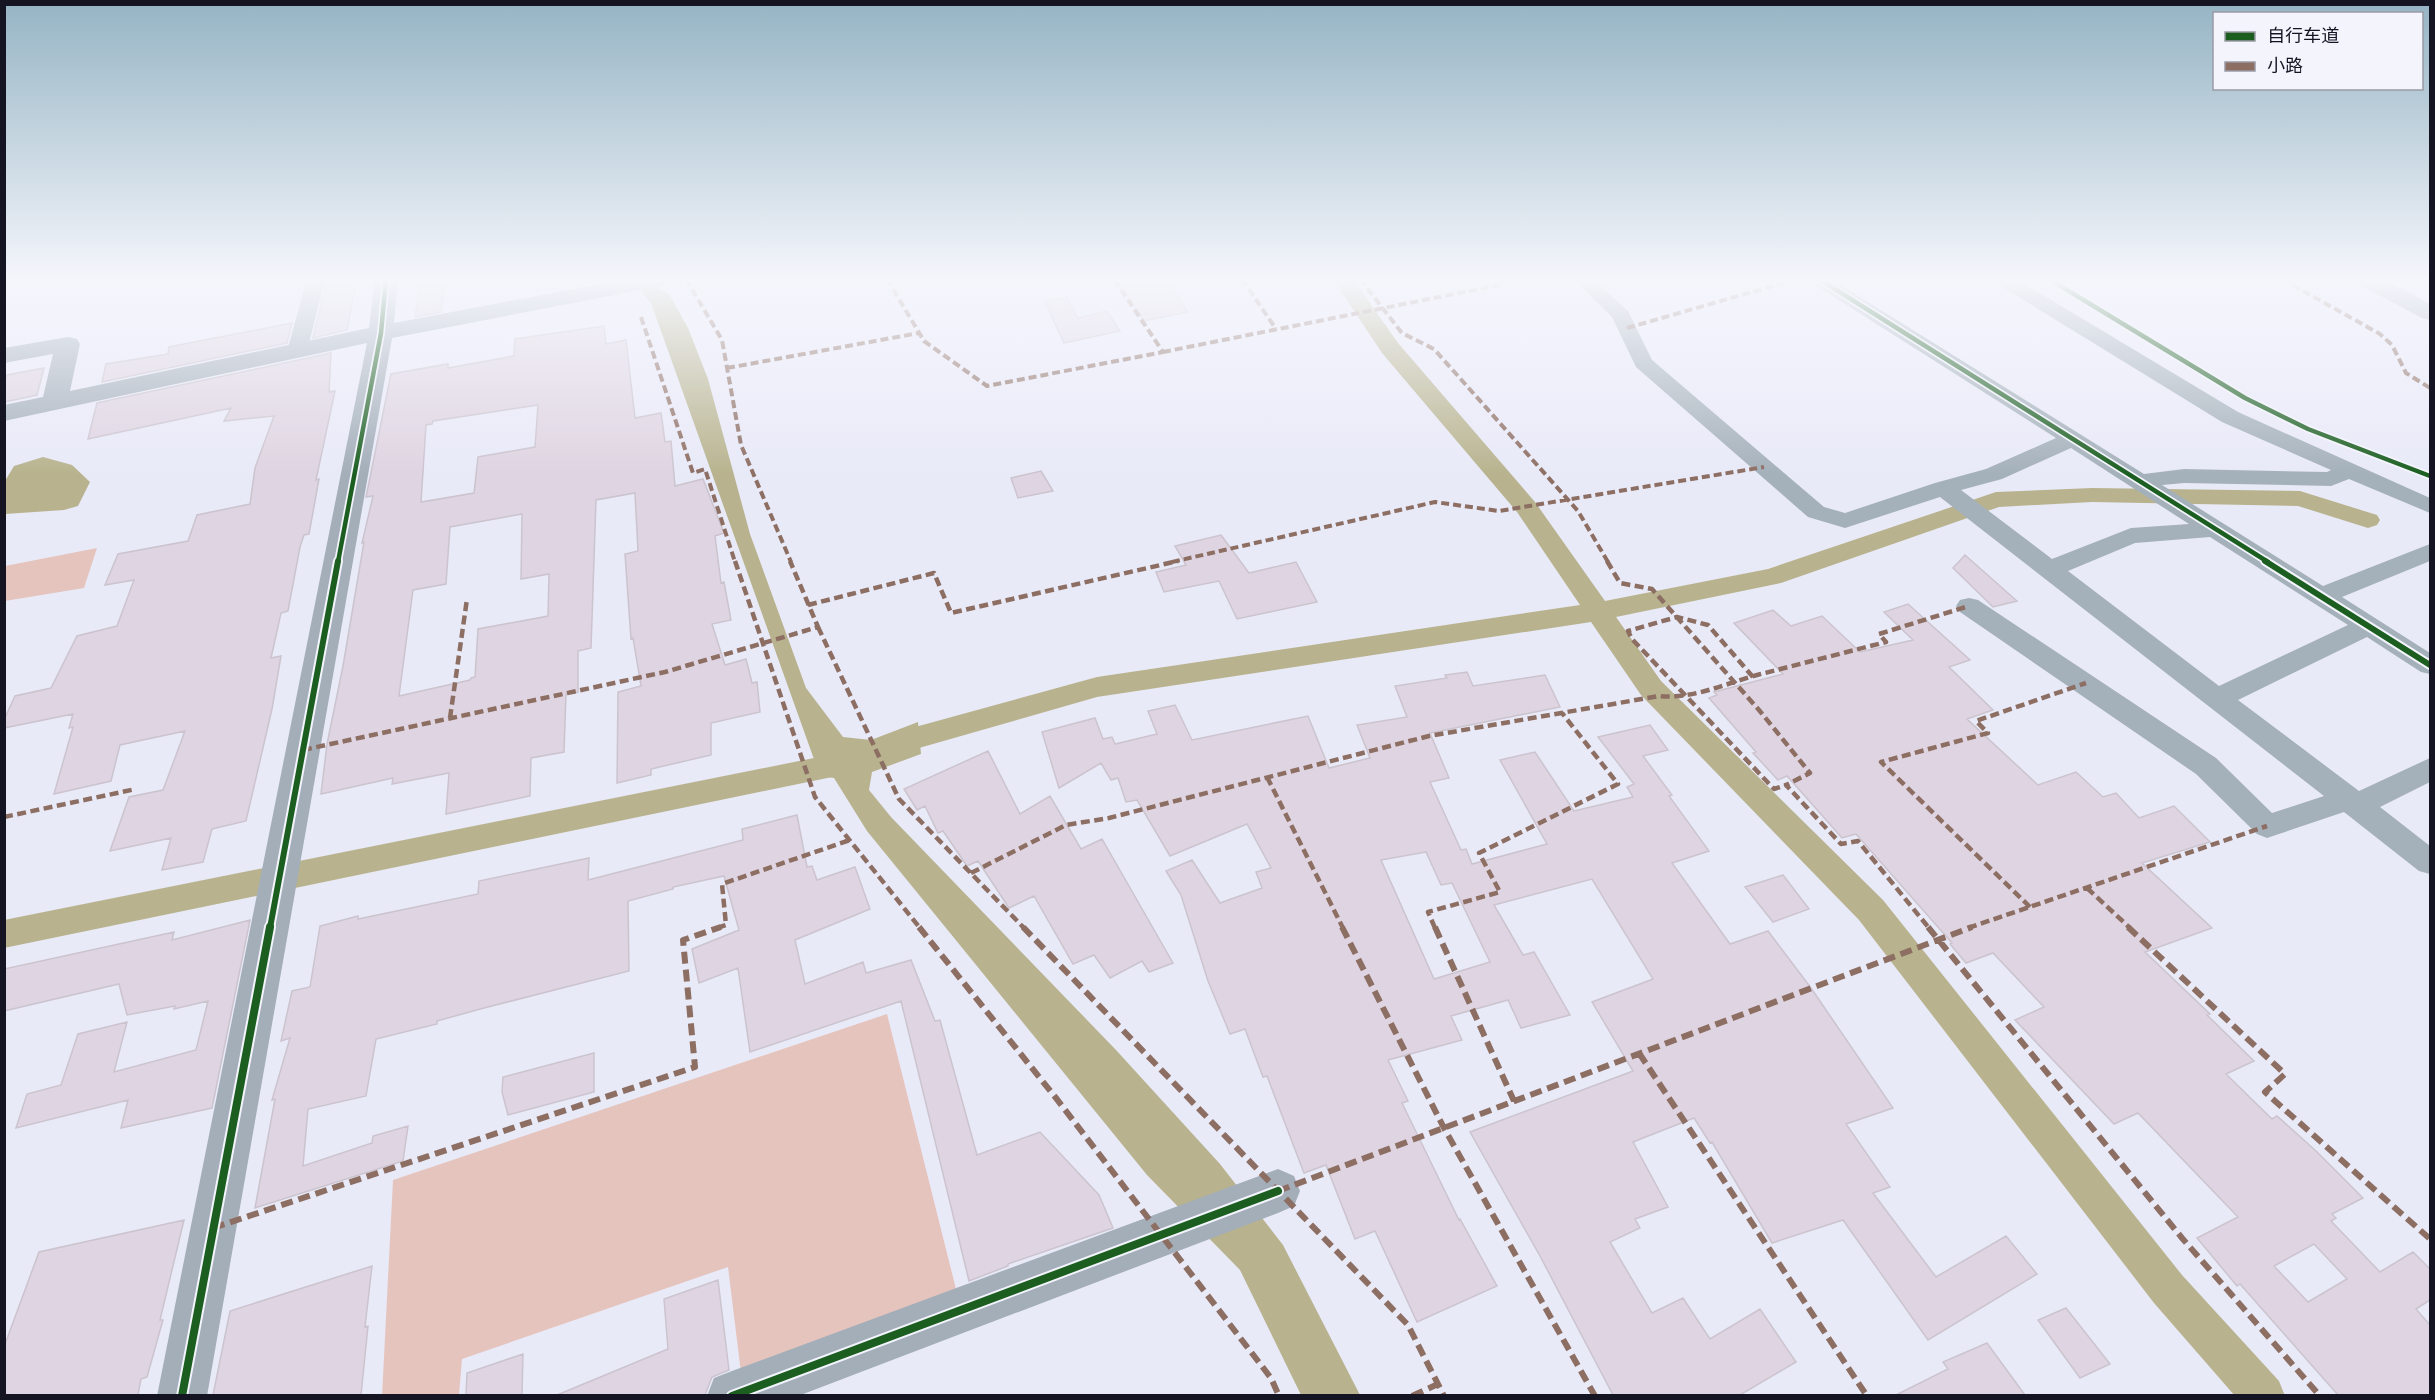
<svg xmlns="http://www.w3.org/2000/svg" width="2435" height="1400" font-family="'Titillium Web','Noto Sans SC',sans-serif">
<style>
.green{fill:#e5c4be}
.water{fill:#b8b38e}
.lines{fill:none;stroke-linecap:round;stroke-linejoin:round}
.canal{fill:#b8b38e;fill-rule:evenodd}
.building{fill:#dfd4e1;stroke:#cbc4ce;stroke-width:1.5;fill-rule:evenodd}
.street{fill:#a4b0ba;fill-rule:evenodd}
.secondary{fill:#a3aeb9;fill-rule:evenodd}
.quiet-far2{stroke:#8d6e63;stroke-width:4;stroke-dasharray:8 4;stroke-linecap:butt}
.quiet-far1{stroke:#8d6e63;stroke-width:4.5;stroke-dasharray:9 4.5;stroke-linecap:butt}
.quiet{stroke:#8d6e63;stroke-width:6;stroke-dasharray:12 6;stroke-linecap:butt}
.cycleway-far2-casing{stroke:#f3f4fc;stroke-width:8}
.cycleway-far1-casing{stroke:#f3f4fc;stroke-width:10}
.cycleway-casing{stroke:#f3f4fc;stroke-width:12}
.cycleway-far2{stroke:#1b5e20;stroke-width:4.5}
.cycleway-far1{stroke:#1b5e20;stroke-width:6}
.cycleway{stroke:#1b5e20;stroke-width:8}
</style>
<rect width="100%" height="100%" fill="#e9eaf8"/>
<path class="green" d="M97 548 84 588 5 601V566Z
M887 1014 957 1293 741 1373 728 1267 462 1359 459 1395 382 1396 393 1180Z"/>
<path class="water" d="M630 279H644L669 294 688 328 708 379 750 534 806 688 843 737 871 740 918 722 921 754 872 772 869 790 891 817 1116 1050 1220 1164 1283 1245 1360 1395H1301L1240 1270 1147 1175 867 831 834 778 820 776 651 303Z
M43 457 72 465 90 482 78 506 64 510 5 514V481L14 466Z"/>
<g class="lines">
<path class="canal" d="M1333 279H1353L1398 343 1535 502 1605 601 1768 569 1996 492 2092 488 2300 491 2377 515 2380 520 2377 525 2368 528 2298 506 2092 502 1999 507 1781 583 1616 617 1661 681 1883 900 2182 1275 2279 1381 2285 1396H2235L2154 1303 1859 920 1641 695 1591 622 1097 697 905 752 837 776 4 948V920L834 754 897 732 1097 677 1580 605 1517 512 1382 353Z"/>
</g>
<path class="building" d="M327 279H357L347 330 313 338Z
M421 279H446L441 312 415 317Z
M1117 279H1165L1188 312 1144 321Z
M1066 297 1078 318 1107 311 1120 331 1064 343 1045 302Z
M292 323 287 343 102 382 106 364 168 354 169 347Z
M604 326 606 344 626 340 635 418 661 413 665 442 671 441 675 486 703 479 724 533 715 536 721 583 724 582 731 620 712 624 725 665 746 659 752 683 757 682 760 712 711 723V755L651 769V775L617 783 618 692 641 686 633 638 631 639 625 554 638 551 635 493 596 500 591 648 578 651V692L566 694 564 752 531 758 530 796 446 814 449 773 392 784 393 778 321 794 327 744 343 666 364 542 362 543 373 496 366 497 391 374 448 364V368L514 356 515 339ZM538 405 535 447 478 457 474 493 421 502 426 425 432 424 433 421ZM522 514 521 579 549 574 548 616 478 629 475 677 471 678 470 680 399 696 413 590 446 584 450 527Z
M331 353 329 392 335 391 316 480 319 479 309 534 304 535 300 547 288 611 281 613 271 658 281 656 272 709 246 821 212 829 203 862 162 870 171 838 110 851 129 797 163 790 185 731 120 745 111 781 54 794 73 727 69 728 73 714 4 728V720L15 696 51 688 77 636 117 626 134 580 105 585 118 554 188 541 197 515 250 504 255 468 274 416 224 421 231 408 88 439 97 403Z
M44 368 37 395 4 402V384L7 375Z
M1041 471 1053 491 1018 498 1011 478Z
M1221 535 1249 573 1296 562 1317 602 1237 619 1219 581 1164 592 1156 572 1186 565 1175 546Z
M1965 555 2017 601 1993 607 1953 568Z
M1908 604 1970 660 1949 667 1993 710 1967 719 2038 785 2076 772 2103 797 2116 793 2139 818 2174 806 2210 842 2142 863 2212 928 2145 952 2210 1014 2207 1015 2254 1061 2226 1074 2272 1119 2277 1116 2316 1151 2363 1198 2332 1214 2336 1218 2331 1221 2380 1272 2413 1252 2430 1269V1300L2416 1309 2430 1325V1395H2338L2240 1284 2237 1286 2197 1238 2238 1217 2138 1113 2114 1124 2015 1020 2044 1007 1993 953 1966 963 1950 944 1952 943 1856 834 1842 838 1787 776 1778 780 1753 753 1756 752 1709 698 1717 695 1714 692 1783 674 1734 623 1773 610 1791 626 1822 616 1860 652 1913 640 1884 612ZM2314 1244 2347 1279 2308 1302 2274 1266Z
M1467 672 1473 686 1545 675 1560 707 1430 733 1449 778 1430 782 1461 850 1466 849 1472 864 1547 844 1500 760 1535 752 1574 811 1633 797 1627 787 1634 784 1598 737 1650 725 1668 750 1643 756 1672 795 1669 796 1709 851 1672 863 1730 944 1768 931 1811 988 1893 1108 1846 1124 1890 1187 1873 1193 1936 1277 2006 1236 2037 1274 1928 1340 1843 1220 1772 1243 1712 1142 1710 1143 1694 1118 1633 1142 1668 1207 1635 1219 1640 1228 1610 1242 1652 1313 1683 1298 1710 1339 1760 1309 1796 1362 1740 1395H1613L1540 1256 1470 1132 1633 1071 1592 1002 1653 979 1592 879 1494 905 1523 955 1534 952 1570 1015 1521 1028 1508 1000 1451 1016 1462 1040 1388 1060 1408 1101 1402 1103 1459 1220 1460 1219 1497 1286 1417 1322 1375 1231 1355 1239 1326 1165 1304 1173 1267 1076 1263 1077 1245 1029 1230 1034 1208 981 1181 895 1166 871 1192 860 1220 903 1262 888 1256 872 1271 868 1247 824 1170 856 1137 800 1126 802 1118 778 1111 780 1101 763 1059 788 1042 732 1095 718 1103 739 1112 737 1115 744 1157 734 1148 711 1175 705 1192 740 1308 716 1329 768 1370 758 1357 725 1407 717 1395 686 1447 678 1445 675ZM1426 852 1441 885 1452 883 1490 962 1434 979 1381 860Z
M988 751 1020 814 1050 796 1081 849 1102 839 1173 963 1149 972 1142 961 1110 978 1094 955 1073 964 1034 896 1009 908 978 861 967 866 943 831 938 833 925 806 917 810 904 789Z
M797 815 807 867 812 866 817 880 855 867 870 909 795 940 805 984 863 962 866 973 911 960 935 1021 940 1020 977 1155 1040 1132 1099 1195 1113 1228 1008 1264V1266L969 1281 901 1001 750 1052 738 968 699 983 692 949 739 930 724 876 673 887V889L628 901 629 971 484 1008 437 1021V1024L376 1039 366 1096 308 1109 303 1166 372 1143 373 1136 408 1126 403 1161 255 1208 275 1099 272 1100 290 1038 281 1041 292 991 310 987 320 926 358 916V919L478 894 479 881 589 858 588 880 743 840 742 829Z
M1783 875 1809 909 1773 922 1745 887Z
M250 920 212 1108 121 1128 128 1100 16 1128 27 1094 61 1085 78 1034 127 1022 114 1072 196 1050 208 1001 174 1009 175 1006 127 1015 119 984 4 1011V969L174 932 172 940Z
M594 1053V1092L508 1115 502 1092 503 1077Z
M184 1220 160 1320H163L147 1377 141 1379 138 1395H4V1347L39 1252Z
M372 1266 365 1327 368 1326 361 1395H213L230 1311Z
M718 1280 729 1370 712 1377 705 1395H557L668 1349 664 1299Z
M2066 1308 2110 1364 2080 1378 2038 1320Z
M1987 1343 2025 1395H1896L1948 1369 1943 1362Z
M523 1354 522 1395H466L467 1373Z"/>
<g class="lines">
<path class="street" d="M307 279H325L307 351 304 355H290L287 351Z
M1574 279H1593L1628 311 1652 360 1824 507 1845 513 1935 483 1986 469 2056 438 1812 283 1810 279H1831L2144 474 2184 469 2327 472 2331 470 2222 422 1996 283 1994 279H2016L2238 412 2430 498V513L2349 479 2331 486 2184 483 2162 485 2323 586 2430 544V561L2342 597 2430 653V674L2421 672 2367 637 2238 700 2359 791 2430 758V782L2380 807 2430 846V874L2419 871 2344 812 2267 838 2257 834 2196 774 1960 612 1956 606 1960 600 1969 598 1978 600 2216 758 2272 813 2324 796 1940 497 1845 528 1808 517 1636 367 1612 317ZM2071 448 2189 524 2131 528 2052 559 1961 490 2002 479ZM2210 537 2348 625 2219 686 2068 571 2135 543Z"/>
<path class="secondary" d="M375 279H398L394 323 627 279H673L669 284 661 286 392 338 207 1396H157L367 343 4 421V405L43 397 53 354 4 363V348L68 337 77 339 80 344 70 391 369 328Z
M2355 279H2383L2430 304V320L2422 318 2358 284Z
M1278 1169 1294 1176 1300 1191 1294 1206 1278 1213 798 1396H707L714 1378 732 1371Z"/>
<path class="quiet-far2" d="M686 279 722 340 741 445 791 562
M887 279 924 341 987 386 1163 352 1114 279
M1242 279 1276 329
M1360 279 1402 333 1434 349 1578 511 1608 562
M2282 279 2380 334 2392 345 2406 373 2430 388
M641 317 693 473 705 469 735 562
M1627 328 1797 279
M1163 352 1504 284
M727 368 919 333
M1172 562 1435 502 1499 511 1764 467"/>
<path class="quiet-far1" d="M735 561 815 797 920 928
M1607 561 1620 583 1652 589 1759 710 1810 773 1786 785 1841 844 1858 841 1929 928
M808 605 934 573 951 613 1178 561
M818 627 899 799 1024 928
M1753 677 1708 625 1677 617 1628 631 1632 639 1774 789 1786 785
M450 718 467 599
M303 750 665 672 818 627 790 561
M1267 777 1343 928
M4 817 136 789
M971 873 1066 825 1109 818 1429 736 1659 696C1694 699 1724 684 1757 675 1800 664 1843 653 1886 642L1879 634 1969 606
M2087 888 2130 928
M2030 907 1881 762 1988 733 1976 721 2086 683
M717 928 726 925 722 884 850 840
M1435 928 1428 912 1500 892 1479 853 1618 784 1562 713
M1968 928 2267 826"/>
<path class="quiet" d="M919 927 1056 1098 1271 1378 1279 1396
M1023 927 1408 1325 1444 1396
M1342 927 1444 1128 1595 1396
M1435 927 1514 1101
M1928 927 2182 1238 2320 1396
M2128 927 2285 1074 2265 1092 2430 1239
M1639 1053 1867 1396
M1278 1191 1972 927
M213 1228 695 1067 683 940 721 927
M1412 1396 1438 1384"/>
<defs>
<path id="cycleway-far2" d="M1819 279 2268 562
M2049 279 2245 398 2308 429 2430 476
M338 562 381 333 386 279"/>
<path id="cycleway-far1" d="M2265 561 2430 665
M270 928 338 561"/>
<path id="cycleway" d="M182 1396 270 927
M732 1396 1278 1191"/>
</defs>
<use href="#cycleway-far2" class="cycleway-far2-casing"/>
<use href="#cycleway-far1" class="cycleway-far1-casing"/>
<use href="#cycleway" class="cycleway-casing"/>
<use href="#cycleway-far2" class="cycleway-far2"/>
<use href="#cycleway-far1" class="cycleway-far1"/>
<use href="#cycleway" class="cycleway"/>
</g>
<linearGradient id="sky" x2="0" y2="1"><stop stop-color="#95b4c4"/><stop offset="0.59" stop-color="#f5f6fc"/><stop offset="1" stop-color="#f5f6fc" stop-opacity="0"/></linearGradient>
<rect width="2435" height="475" fill="url(#sky)"/>
<rect width="2435" height="1400" fill="none" stroke="#141423" stroke-width="12"/>
<rect x="2213" y="12" width="210" height="78" fill="#f3f4fc" stroke="#9a9aa5" stroke-width="1.5"/>
<rect x="2225" y="32" width="30" height="9" fill="#1b5e20" stroke="#9a9aa5" stroke-width="1.5"/>
<text x="2267" y="42" font-size="18" fill="#141423">自行车道</text>
<rect x="2225" y="62" width="30" height="9" fill="#8d6e63" stroke="#9a9aa5" stroke-width="1.5"/>
<text x="2267" y="72" font-size="18" fill="#141423">小路</text>
</svg>
